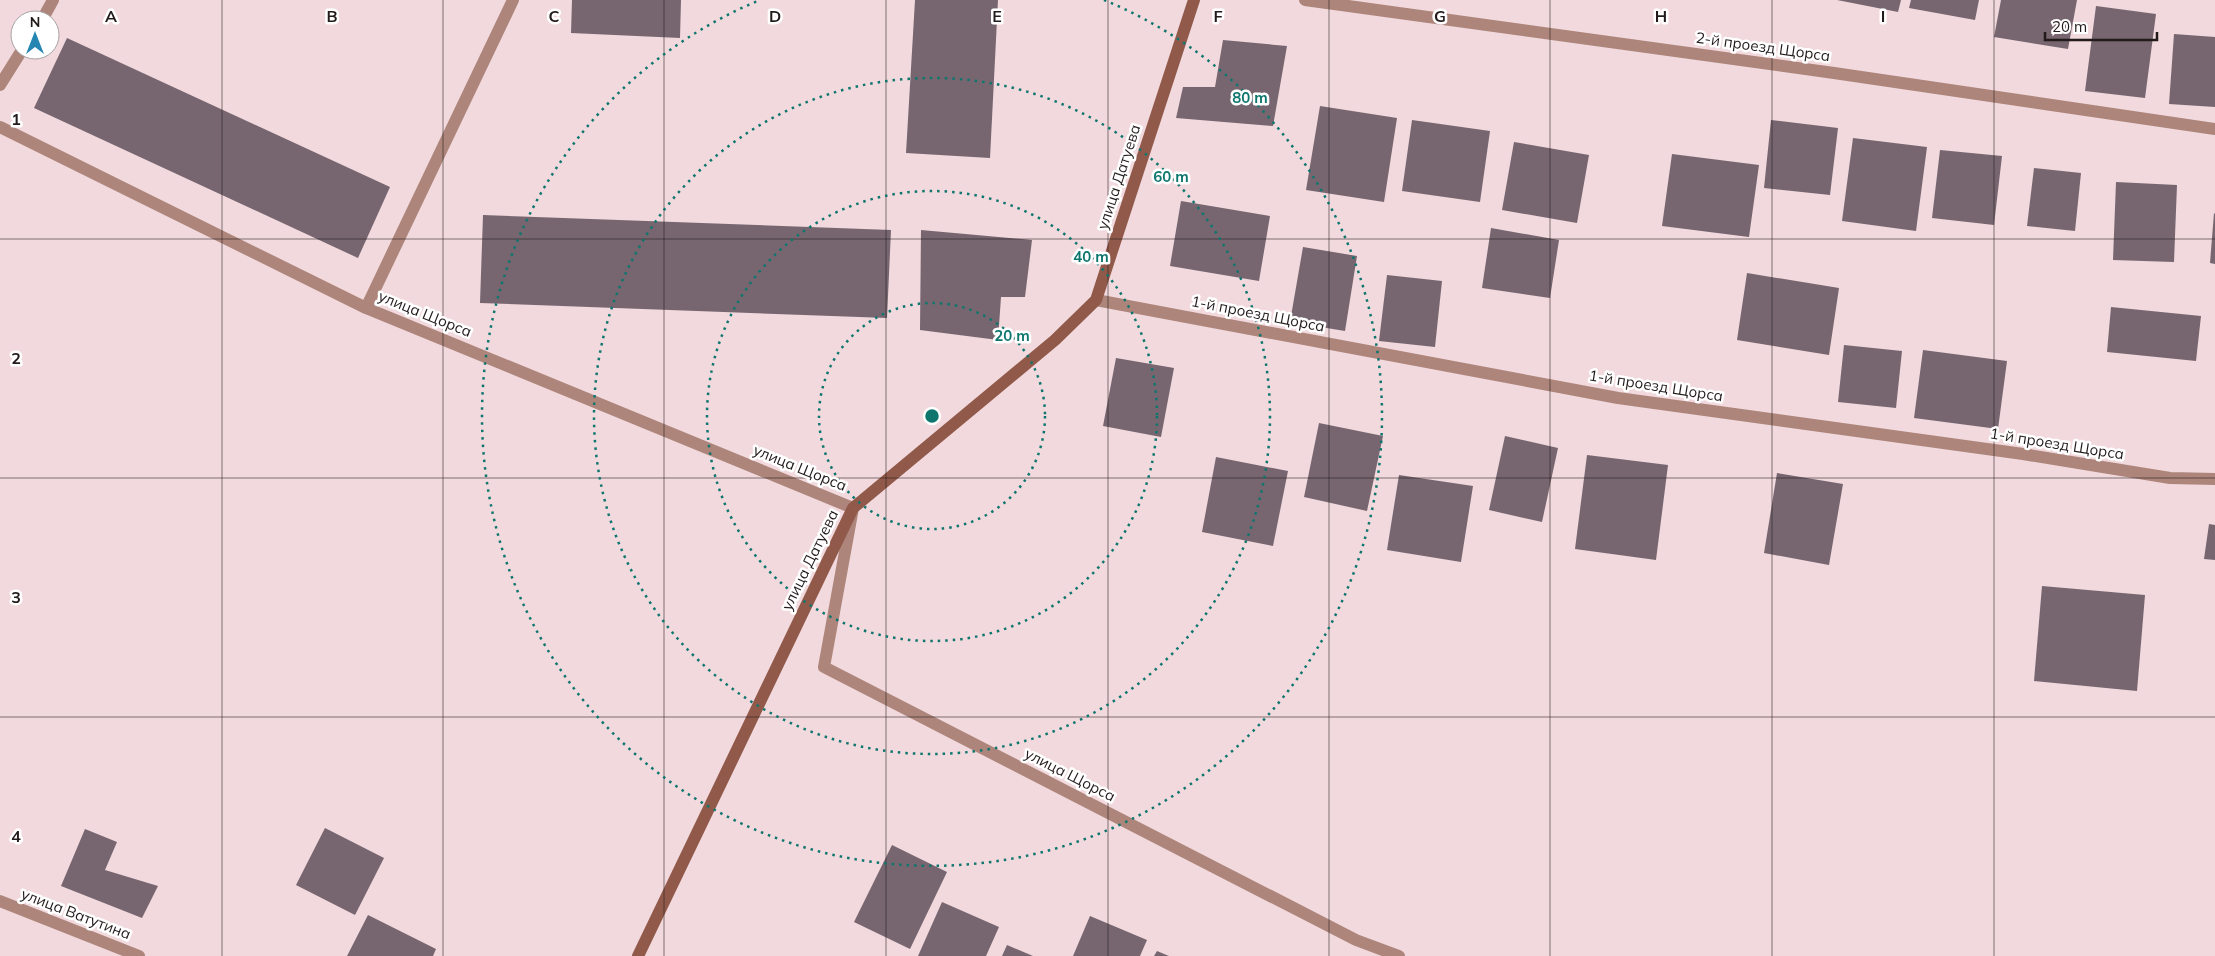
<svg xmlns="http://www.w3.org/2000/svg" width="2215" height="956" font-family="Mulish,sans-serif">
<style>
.building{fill:#776670}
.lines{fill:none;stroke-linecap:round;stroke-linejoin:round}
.street{stroke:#ad857b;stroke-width:12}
.secondary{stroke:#91594a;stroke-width:12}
.grid{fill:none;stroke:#221a1b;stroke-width:1;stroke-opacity:0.55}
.ring{fill:none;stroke:#0f766e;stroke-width:2.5;stroke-dasharray:2.5 5}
.labels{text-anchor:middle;stroke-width:5;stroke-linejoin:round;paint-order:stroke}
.street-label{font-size:15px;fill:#221a1b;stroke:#fff}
.grid-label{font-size:16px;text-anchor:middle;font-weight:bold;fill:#221a1b;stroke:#fff;stroke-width:5;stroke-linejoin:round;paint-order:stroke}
.centre{fill:#0f766e;stroke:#fff;stroke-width:2.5}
.ring-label{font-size:15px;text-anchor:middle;font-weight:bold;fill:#0f766e;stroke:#fff;stroke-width:5;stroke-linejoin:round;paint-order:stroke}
</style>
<rect width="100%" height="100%" fill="#f1d9dd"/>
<path class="building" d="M572 0H681L680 38 571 33Z
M915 0H998L990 158 906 153Z
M1837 0H1901L1898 12Z
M1911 0H1979L1975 20 1909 8Z
M2001 0H2077L2068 49 1994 37Z
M2096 6 2156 14 2145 98 2085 91Z
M2174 34 2215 37V107L2169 104Z
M67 38 390 187 358 258 34 108Z
M1223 40 1287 46 1273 126 1176 118 1183 87H1215Z
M1320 106 1397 118 1384 202 1306 190Z
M1412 120 1490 131 1480 202 1402 191Z
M1771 120 1838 128 1830 195 1764 188Z
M1853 138 1927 147 1916 231 1842 221Z
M1514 142 1589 155 1577 223 1502 210Z
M1940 150 2002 156 1994 225 1932 218Z
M1672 154 1759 165 1749 237 1662 226Z
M2034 168 2081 173 2075 231 2027 226Z
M2116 182 2177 185 2174 262 2113 260Z
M1181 201 1270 216 1259 281 1170 266Z
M2214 213 2215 214V264L2210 263Z
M483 215 891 230 887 318 480 303Z
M1491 228 1559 240 1550 298 1482 288Z
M921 230 1032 240 1025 297H1001L998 340 920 330Z
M1303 247 1357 256 1345 331 1290 322Z
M1747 273 1839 288 1829 355 1737 340Z
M1387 275 1442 281 1435 347 1379 341Z
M2111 307 2201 316 2196 361 2107 352Z
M1844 345 1902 351 1896 408 1838 402Z
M1923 350 2007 361 1998 429 1914 418Z
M1116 358 1174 368 1161 437 1103 426Z
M1319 423 1383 436 1367 511 1304 497Z
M1505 436 1558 448 1542 522 1489 510Z
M1587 455 1668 465 1656 560 1575 549Z
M1216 457 1288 471 1273 546 1202 532Z
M1777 473 1843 484 1829 565 1764 553Z
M1399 475 1473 486 1461 562 1387 550Z
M2209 524 2215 525V560L2204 559Z
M2042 586 2145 595 2137 691 2034 681Z
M325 828 384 858 355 915 296 885Z
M85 829 117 842 105 870 158 886 142 918 61 886Z
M892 845 947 872 910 949 854 922Z
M942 902 999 927 986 956H918Z
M368 915 436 949 433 956H347Z
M1090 916 1147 940 1140 956H1073Z
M1007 945 1033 956H1002Z
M1157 951 1169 956H1154Z"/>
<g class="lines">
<path class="street" d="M1305 0 1834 73 2215 129
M42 20 53 0
M0 85 22 50
M0 127 366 308 853 508 824 667 1356 940 1399 956
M1096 300 1618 398 2023 454 2170 478 2215 479
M366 308 513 0
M0 901 139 956"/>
<path class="secondary" d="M638 956 853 508 1055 340 1096 300 1194 0"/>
</g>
<path class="grid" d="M222 0V956M443 0V956M664 0V956M886 0V956M1108 0V956M1329 0V956M1550 0V956M1772 0V956M1994 0V956M0 239H2215M0 478H2215M0 717H2215"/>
<g class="ring">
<circle cx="932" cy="416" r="113"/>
<circle cx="932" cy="416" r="225"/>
<circle cx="932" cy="416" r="338"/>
<path d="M1104 0A450 450 0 1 1 760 0"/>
</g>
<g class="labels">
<g class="street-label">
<text transform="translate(1763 47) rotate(8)" y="5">2-й проезд Щорса</text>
<text transform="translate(1119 177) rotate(-72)" y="5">улица Датуева</text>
<text transform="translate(425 314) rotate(22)" y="5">улица Щорса</text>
<text transform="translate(1258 314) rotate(11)" y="5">1-й проезд Щорса</text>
<text transform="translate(1656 386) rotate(9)" y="5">1-й проезд Щорса</text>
<text transform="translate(2057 444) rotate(9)" y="5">1-й проезд Щорса</text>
<text transform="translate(800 468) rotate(22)" y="5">улица Щорса</text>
<text transform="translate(810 560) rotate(-64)" y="5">улица Датуева</text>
<text transform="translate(1070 775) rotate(27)" y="5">улица Щорса</text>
<text transform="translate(76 914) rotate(21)" y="5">улица Ватутина</text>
</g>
</g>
<g class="grid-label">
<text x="111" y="22">A</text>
<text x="332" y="22">B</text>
<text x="554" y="22">C</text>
<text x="775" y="22">D</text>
<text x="997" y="22">E</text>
<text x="1218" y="22">F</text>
<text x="1440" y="22">G</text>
<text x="1661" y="22">H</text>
<text x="1883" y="22">I</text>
<text x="16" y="125">1</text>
<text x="16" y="364">2</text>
<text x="16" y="603">3</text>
<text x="16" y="842">4</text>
</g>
<circle cx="932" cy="416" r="8" class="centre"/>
<g class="ring-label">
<text x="1250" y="103">80 m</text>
<text x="1171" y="182">60 m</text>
<text x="1091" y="262">40 m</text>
<text x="1012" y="341">20 m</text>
</g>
<g transform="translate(35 35)"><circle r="24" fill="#ffffff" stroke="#a7a3a4"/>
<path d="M0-4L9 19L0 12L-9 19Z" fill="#2686b2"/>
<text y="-8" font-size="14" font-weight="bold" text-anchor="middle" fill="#221a1b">N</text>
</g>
<path d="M2045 32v8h112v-8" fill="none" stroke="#221a1b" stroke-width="2.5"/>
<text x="2052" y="32" font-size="15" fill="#221a1b" stroke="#ffffff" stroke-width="4" paint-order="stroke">20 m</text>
</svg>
